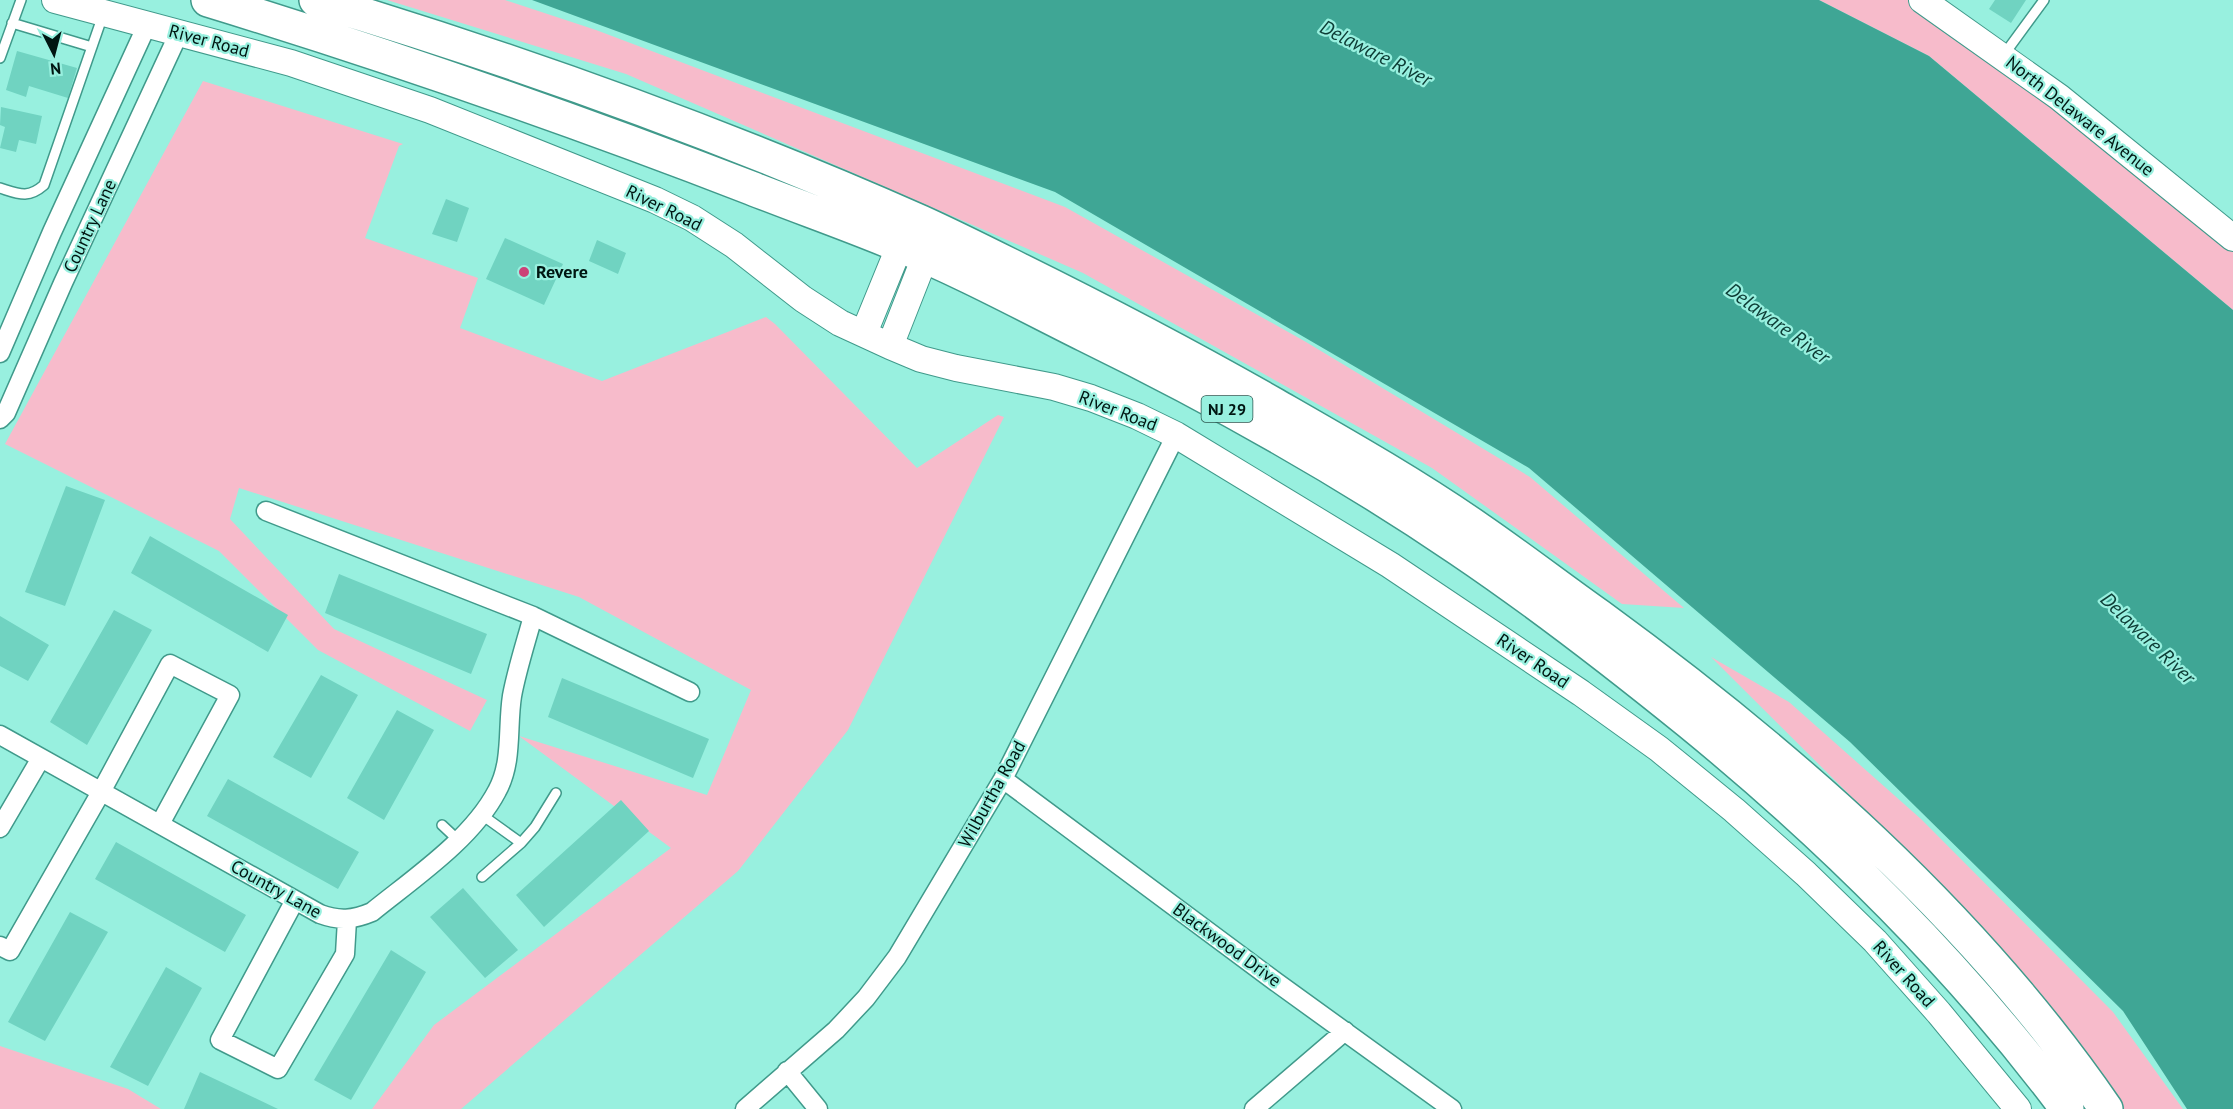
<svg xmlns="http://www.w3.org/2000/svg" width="2233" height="1109" font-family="'PT Sans',sans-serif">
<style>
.green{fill:#f7bbcb}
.water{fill:#3fa695}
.building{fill:#70d3c1}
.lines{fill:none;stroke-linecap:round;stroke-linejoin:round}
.lane-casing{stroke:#409a8b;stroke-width:12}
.street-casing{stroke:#409a8b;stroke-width:21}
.secondary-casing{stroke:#409a8b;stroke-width:28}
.highway-casing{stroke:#409a8b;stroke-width:36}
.lane{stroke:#fff;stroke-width:9}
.street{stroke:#fff;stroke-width:18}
.secondary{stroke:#fff;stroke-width:26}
.highway{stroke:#fff;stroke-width:33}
.poi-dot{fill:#cc4177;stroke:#98f0df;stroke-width:2}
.labels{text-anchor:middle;stroke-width:4.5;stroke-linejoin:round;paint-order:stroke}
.shield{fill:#98f0df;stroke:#2e5750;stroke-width:1.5}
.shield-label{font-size:16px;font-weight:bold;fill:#001612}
.street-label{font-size:18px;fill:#001612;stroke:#98f0df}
.poi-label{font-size:18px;font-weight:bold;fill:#001612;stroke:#98f0df;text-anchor:start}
.water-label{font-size:20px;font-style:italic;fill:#0d3c35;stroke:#98f0df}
</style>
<rect width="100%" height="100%" fill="#98f0df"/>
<path class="green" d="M387 0H505L596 30 1065 207 1306 342 1530 477 1684 608 1622 604 1432 468 1083 273 626 74Z
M1819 0H1922L2233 238V310L1929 56Z
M203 81 403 144 399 146 365 238 478 278 460 328 602 381 766 317 775 324 917 468 998 415 1004 417 848 730 738 871 461 1109H372L434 1025 671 848 519 736 707 795 751 690 579 597 239 488 230 519 334 629 487 700 470 731 318 650 219 551 5 444Z
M1711 657 1789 702 1921 819 2113 1012 2183 1109H2122L2075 1039 1903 848Z
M0 1046 128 1089 161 1109H0Z"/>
<path class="water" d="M532 0H1819L1929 56 2233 310V1109H2187L2123 1011 1850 742 1529 468 1055 192Z"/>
<path class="building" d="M1995 0H2026L2011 23 1989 9Z
M17 51 77 68 68 98 29 86 26 97 6 90Z
M1 107 42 116 36 144 19 140 16 152 0 148 5 127 0 125Z
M446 199 469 208 457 242 432 234Z
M505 238 563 264 544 305 486 279Z
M597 240 626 253 618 274 589 261Z
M66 486 105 500 65 606 25 592Z
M150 536 288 615 268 652 131 573Z
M339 574 487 634 471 674 325 613Z
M114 610 152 630 87 745 50 722Z
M0 616 49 645 28 681 0 666Z
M321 675 358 695 311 778 273 757Z
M562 678 709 739 693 778 548 717Z
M397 710 434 730 384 820 347 798Z
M228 779 359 852 338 889 207 816Z
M621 800 649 831 544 927 516 895Z
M116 842 246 915 225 952 95 879Z
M463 888 518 950 485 978 430 917Z
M70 912 108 932 45 1041 8 1022Z
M391 950 426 972 351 1100 314 1080Z
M166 967 202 988 148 1086 110 1067Z
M200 1072 278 1109H184Z"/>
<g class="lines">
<defs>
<path id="lane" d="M12 23 92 47
M2003 56 2044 0
M0 58 21 0
M0 188C19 194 28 199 44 185L103 15
M482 815 521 843
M442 825 458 840
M482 877 521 843 535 827 556 793"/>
<path id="street" d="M0 353 52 232 147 25
M0 419 6 413 63 283 179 33
M266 511 533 616 690 692
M0 735 320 914C339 921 353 920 372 912 414 878 472 839 497 791 513 762 507 728 512 696 517 669 526 642 533 616
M1003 779 1276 982 1452 1109
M0 828 41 758
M295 900 220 1040 278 1069 345 954 347 920
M0 946 10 951 101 792 170 664 230 695 160 824
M787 1071 818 1109
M745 1109 836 1030 866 998 897 957 1003 779 1176 435
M1254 1109 1345 1031"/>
<path id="secondary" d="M55 0 291 63 430 110 655 200 692 218 734 245 803 299 840 323 890 346 921 359 956 368 1054 387 1091 398 1137 416 1176 435 1390 565 1581 693 1659 749 1734 810 1806 874 1875 941 1939 1013 2018 1109
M1922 0 2059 97 2233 238
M864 333 900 245 913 234
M890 346 925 257V239"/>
<path id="highway" d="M208 0C391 56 572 119 751 188 799 207 848 224 896 244 960 270 1023 304 1085 335 1214 398 1341 469 1459 549 1539 603 1615 662 1689 722 1830 837 1958 963 2067 1109
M316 0C522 62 724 135 921 222 954 237 986 253 1018 269 1105 312 1191 357 1275 405 1343 444 1412 483 1477 528 1518 556 1558 587 1599 616 1788 754 1973 915 2106 1109"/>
</defs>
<use href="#lane" class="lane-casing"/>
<use href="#street" class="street-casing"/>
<use href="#secondary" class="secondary-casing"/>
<use href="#highway" class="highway-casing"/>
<use href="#lane" class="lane"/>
<use href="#street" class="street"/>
<use href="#secondary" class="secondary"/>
<use href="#highway" class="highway"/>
</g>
<circle class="poi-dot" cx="524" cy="272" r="6"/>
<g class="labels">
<rect class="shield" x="1201.5" y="396" width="51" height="26" rx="4.5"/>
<g class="shield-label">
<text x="1227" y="415">NJ 29</text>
</g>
<g class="street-label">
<text transform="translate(209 41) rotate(15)" y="6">River Road</text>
<text transform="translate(2080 116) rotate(38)" y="6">North Delaware Avenue</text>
<text transform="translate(664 208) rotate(26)" y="6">River Road</text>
<text transform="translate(90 226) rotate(-65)" y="6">Country Lane</text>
<text transform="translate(1118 411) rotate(21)" y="6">River Road</text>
<text transform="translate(1533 661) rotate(34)" y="6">River Road</text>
<text transform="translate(992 794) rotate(-61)" y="6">Wilburtha Road</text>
<text transform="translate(276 889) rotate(29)" y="6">Country Lane</text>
<text transform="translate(1227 945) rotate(36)" y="6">Blackwood Drive</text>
<text transform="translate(1904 974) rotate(48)" y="6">River Road</text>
</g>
<g class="poi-label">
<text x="536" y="278">Revere</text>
</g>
<g class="water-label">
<text transform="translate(1376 53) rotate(27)" y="7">Delaware River</text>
<text transform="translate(1778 323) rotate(36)" y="7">Delaware River</text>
<text transform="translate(2148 638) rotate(44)" y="7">Delaware River</text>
</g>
</g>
<g transform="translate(54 54) rotate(174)" stroke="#98f0df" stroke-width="4.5" paint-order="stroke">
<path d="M0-4.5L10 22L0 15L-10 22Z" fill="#001612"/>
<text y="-9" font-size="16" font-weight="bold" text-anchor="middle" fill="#001612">N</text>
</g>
</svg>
